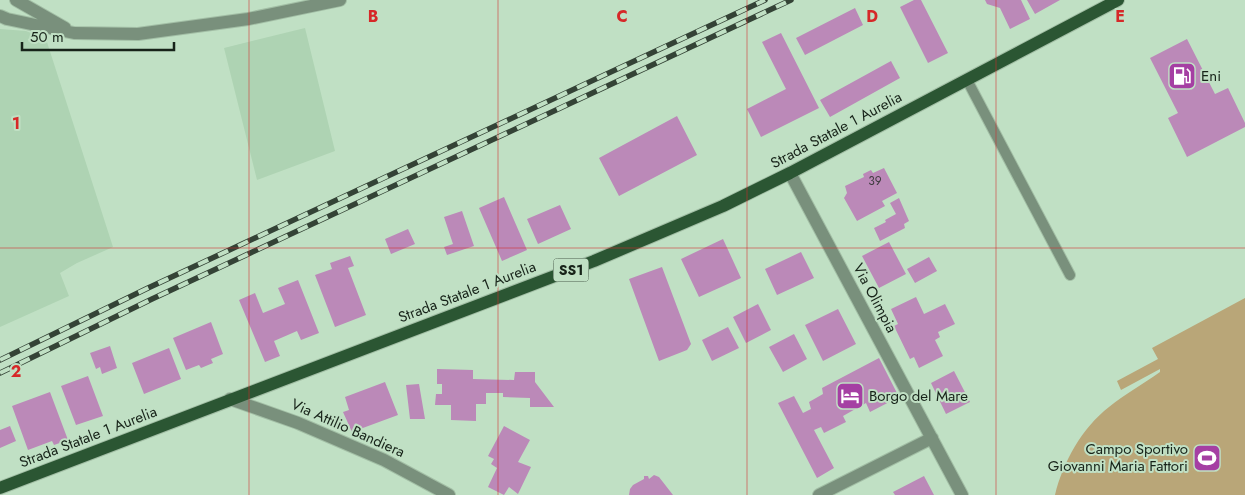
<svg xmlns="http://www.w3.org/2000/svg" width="1245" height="495" font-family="Jost,sans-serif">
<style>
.built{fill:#aed3b3}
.green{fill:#b9a678}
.building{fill:#bb89b8}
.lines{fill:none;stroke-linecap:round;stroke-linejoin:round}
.service-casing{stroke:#a2bea5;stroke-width:12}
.minor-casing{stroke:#a2bea5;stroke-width:14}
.primary-casing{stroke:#a2bea5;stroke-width:14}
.service{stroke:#79907c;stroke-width:10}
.minor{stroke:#79907c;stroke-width:12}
.primary{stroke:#2b5633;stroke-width:12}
.rail-casing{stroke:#344336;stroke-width:5.5}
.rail{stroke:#c0e0c4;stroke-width:4;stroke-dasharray:11;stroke-linecap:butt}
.grid{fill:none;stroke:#d62828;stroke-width:1;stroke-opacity:0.55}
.labels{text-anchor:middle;stroke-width:4;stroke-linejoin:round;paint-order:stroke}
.number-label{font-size:12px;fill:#403c41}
.shield{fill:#c0e0c4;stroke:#4a5c4c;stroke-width:1}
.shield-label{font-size:14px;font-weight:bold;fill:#172319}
.poi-label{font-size:15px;fill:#172319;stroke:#c0e0c4;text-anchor:start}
.street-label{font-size:15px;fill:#172319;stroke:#c0e0c4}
.grid-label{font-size:16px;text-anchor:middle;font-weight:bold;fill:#d62828;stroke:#c0e0c4;stroke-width:4;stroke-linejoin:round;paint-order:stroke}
</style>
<rect width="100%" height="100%" fill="#c0e0c4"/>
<path class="built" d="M305 28 335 151 257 180 224 48Z
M0 29 26 31 46 39 113 247 77 263 60 273 69 296 0 327Z"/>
<path class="green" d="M1245 298V495H1055C1063 462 1082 428 1109 407 1125 394 1143 384 1160 372V369L1121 390 1117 381 1158 359 1152 348Z"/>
<path class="building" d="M914 0H921L948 53 928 63 900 7Z
M985 0H1021L1030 19 1010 29 1000 8 987 4Z
M1027 0H1060L1035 14Z
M855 8 863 25 805 55 796 38Z
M781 33 819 108 761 137 747 109 786 89 762 42Z
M1187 39 1215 94 1228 88 1245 123V127L1187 157 1168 118 1178 113 1150 58Z
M891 61 900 78 830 117 820 100Z
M677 116 697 155 619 196 599 158Z
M884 168 897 193 882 201 885 206 857 221 844 198 847 193 845 186 864 177 863 174 871 170 873 173Z
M504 197 527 250 502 261 479 208Z
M899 198 909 221 904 224 905 228 880 241 874 228 886 222 885 220 896 214 890 203Z
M560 205 571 229 538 244 527 219Z
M462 211 474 246 447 255 444 247 453 244 444 217Z
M408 229 415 244 391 254 385 239Z
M723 239 741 278 699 297 681 259Z
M889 242 906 274 879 288 862 256Z
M801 252 814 278 777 295 765 269Z
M350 256 354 266 348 268 366 315 335 327 315 275 332 269 330 263Z
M929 257 937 271 915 283 907 269Z
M662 267 691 344 687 350 659 361 629 279Z
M298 280 319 333 301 340 297 331 274 341 280 356 265 362 239 300 255 293 263 313 285 304 278 288Z
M916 297 924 314 945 304 955 324 938 332 940 337 935 340 943 356 919 368 914 357 910 359 894 326 898 324 891 309Z
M758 304 771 330 746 343 733 317Z
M838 309 856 344 823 361 805 325Z
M211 322 223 354 211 359 213 363 201 368 199 365 186 370 173 338Z
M728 327 739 348 712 361 702 340Z
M794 334 807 359 783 372 769 347Z
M110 346 117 368 102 374 100 367 96 369 90 353Z
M169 348 181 379 144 394 132 363Z
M879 358 899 397 870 412 866 403 843 416 846 422 824 433 821 427 814 430 834 468 817 478 778 403 794 396 803 413 811 409 809 402 823 394 822 388Z
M437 369 473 370V379L514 380 515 372H535V382L554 407H530V398L503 397V393H486V404H476V421L451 420V405H435L436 394H442V384H437Z
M954 371 970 402 946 414 931 383Z
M88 376 103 416 76 425 61 386Z
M385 382 398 415 352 432 343 412 349 410 345 397Z
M419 384 425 419H410L406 385Z
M50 392 68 440 54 445 52 441 28 450 12 406Z
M10 426 16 441 0 448V430Z
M504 426 530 440 518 462 531 467 518 494 509 487 504 495 488 487 497 468 491 464 494 459 488 456Z
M654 475 659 477 673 495H629L630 489 633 485 644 479V476H648L649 479Z
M924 476 934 495H895L893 492Z"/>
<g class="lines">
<defs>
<path id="service" d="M967 80 1070 275"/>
<path id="minor" d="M16 0 65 28
M0 16 7 19 74 33 138 34 248 19 340 0
M790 173 962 495
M230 399 298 423 384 460 449 495
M819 495 932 438"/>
<path id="primary" d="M0 488 594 261 723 206 790 173 1118 0"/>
</defs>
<use href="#service" class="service-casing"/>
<use href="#minor" class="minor-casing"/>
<use href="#primary" class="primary-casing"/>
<use href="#service" class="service"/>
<use href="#minor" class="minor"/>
<use href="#primary" class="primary"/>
<defs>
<path id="rail" d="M0 360 148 288 765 0
M0 373 152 299 791 0"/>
</defs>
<use href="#rail" class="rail-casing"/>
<use href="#rail" class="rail"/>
</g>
<path class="grid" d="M249 0V495M498 0V495M747 0V495M996 0V495M0 248H1245"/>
<defs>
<symbol id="fuel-square" viewBox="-11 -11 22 22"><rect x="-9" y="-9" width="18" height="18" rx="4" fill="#a53fa3" stroke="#c0e0c4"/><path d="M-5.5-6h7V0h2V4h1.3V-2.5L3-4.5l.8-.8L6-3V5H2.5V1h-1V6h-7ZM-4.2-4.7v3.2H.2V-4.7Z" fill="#fff"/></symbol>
<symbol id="hotel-square" viewBox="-11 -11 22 22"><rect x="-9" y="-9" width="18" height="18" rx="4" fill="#a53fa3" stroke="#c0e0c4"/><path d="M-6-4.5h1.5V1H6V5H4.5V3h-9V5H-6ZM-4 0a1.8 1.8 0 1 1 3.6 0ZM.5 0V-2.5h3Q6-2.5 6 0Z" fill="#fff"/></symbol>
<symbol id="stadium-square" viewBox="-11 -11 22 22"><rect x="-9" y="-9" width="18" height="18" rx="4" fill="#a53fa3" stroke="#c0e0c4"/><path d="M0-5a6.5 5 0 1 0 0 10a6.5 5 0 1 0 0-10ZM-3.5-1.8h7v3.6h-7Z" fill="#fff"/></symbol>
</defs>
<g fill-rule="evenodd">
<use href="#fuel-square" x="1166" y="60" width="32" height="32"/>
<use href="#hotel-square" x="834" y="380" width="32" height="32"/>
<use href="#stadium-square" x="1191" y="442" width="32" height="32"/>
</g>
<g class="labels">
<g class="number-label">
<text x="875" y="185">39</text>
</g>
<rect class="shield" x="553.5" y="258.5" width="35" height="23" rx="4"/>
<g class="shield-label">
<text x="571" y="275">SS1</text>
</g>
<g class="poi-label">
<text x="1201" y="81">Eni</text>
<text x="869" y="401">Borgo del Mare</text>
<text x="1188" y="454" text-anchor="end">Campo Sportivo<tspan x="1188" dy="17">Giovanni Maria Fattori</tspan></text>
</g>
<g class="street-label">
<text transform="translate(836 130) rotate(-28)" y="5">Strada Statale 1 Aurelia</text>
<text transform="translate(467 292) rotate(-21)" y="5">Strada Statale 1 Aurelia</text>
<text transform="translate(875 298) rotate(62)" y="5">Via Olimpia</text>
<text transform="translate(348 428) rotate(24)" y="5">Via Attilio Bandiera</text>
<text transform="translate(88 437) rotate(-21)" y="5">Strada Statale 1 Aurelia</text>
</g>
</g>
<g class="grid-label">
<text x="373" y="22">B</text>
<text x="622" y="22">C</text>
<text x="872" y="22">D</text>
<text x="1120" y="22">E</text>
<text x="16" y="129">1</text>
<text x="16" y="377">2</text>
</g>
<path d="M22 42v8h152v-8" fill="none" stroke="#172319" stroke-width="2.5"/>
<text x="30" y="42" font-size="15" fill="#172319" stroke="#c0e0c4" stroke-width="4" paint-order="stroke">50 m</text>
</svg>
